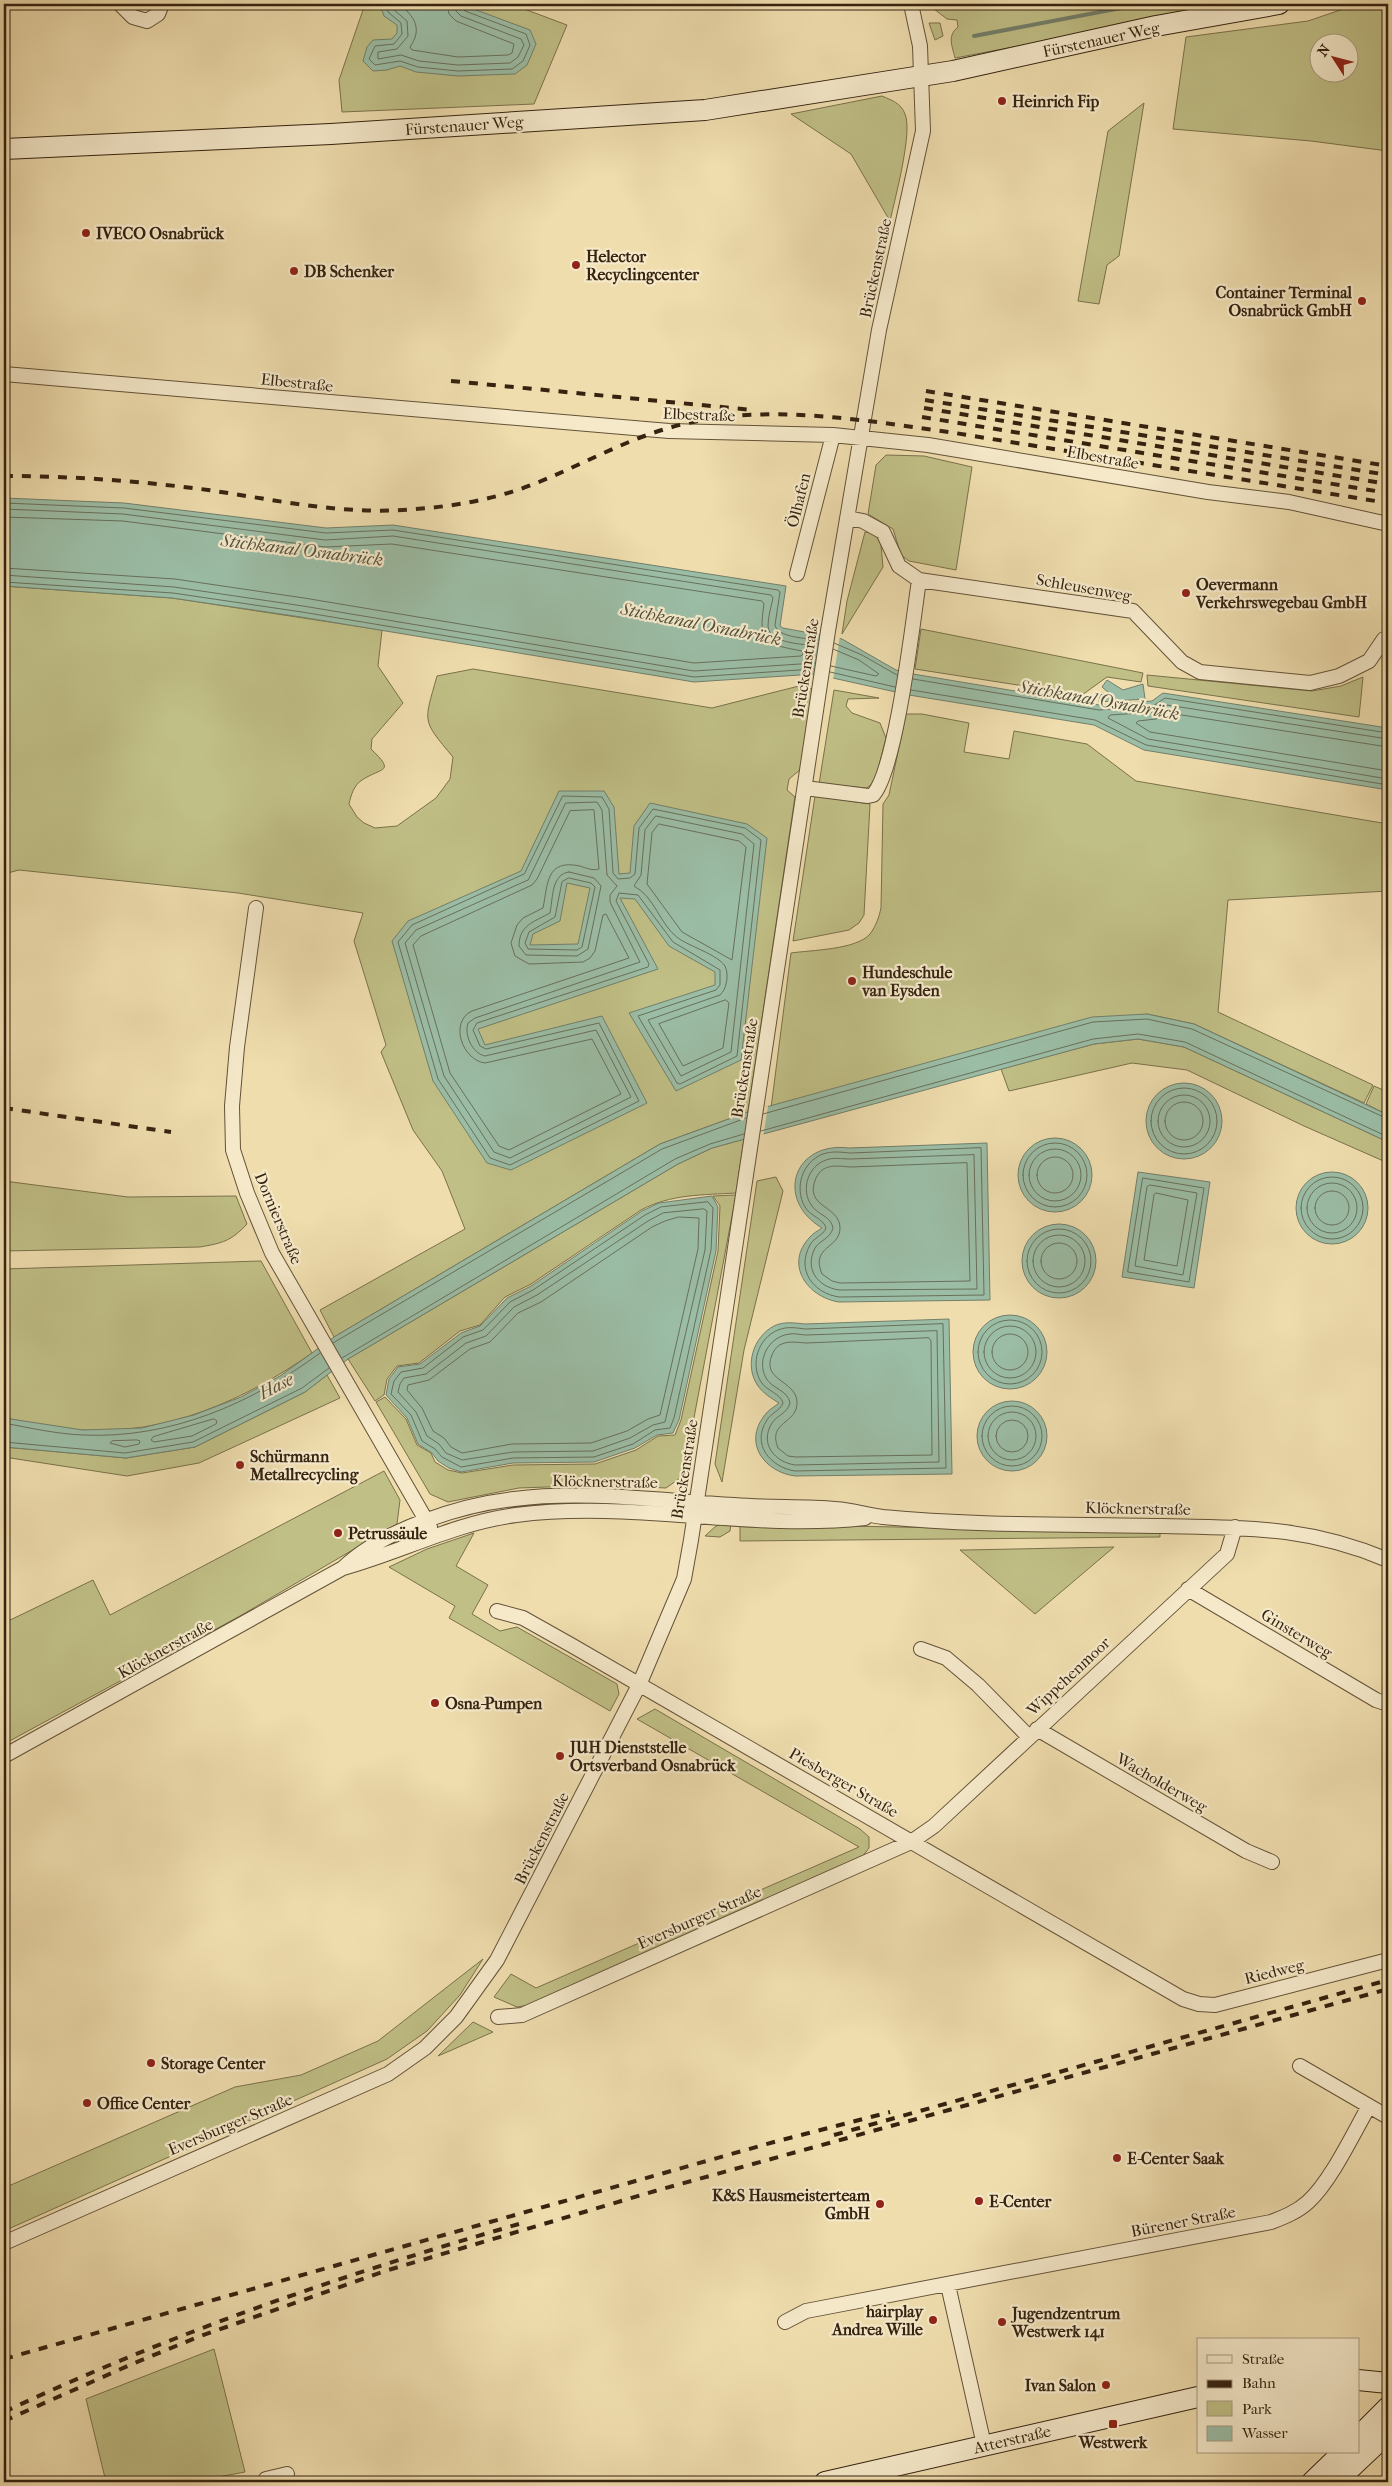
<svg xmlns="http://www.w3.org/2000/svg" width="1392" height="2486" font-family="'IM FELL French Canon',serif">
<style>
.green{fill:#c0bf86;stroke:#7a714b;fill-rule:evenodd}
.water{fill:#9bbda6;stroke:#727f6a;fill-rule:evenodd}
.pier{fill:#efddae}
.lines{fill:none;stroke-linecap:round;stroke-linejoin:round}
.shore{stroke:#68705b;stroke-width:1}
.stream{stroke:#727f6a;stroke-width:4}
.street-casing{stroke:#645238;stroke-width:16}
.secondary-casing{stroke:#352310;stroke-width:22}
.street{stroke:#f5e9ca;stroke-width:14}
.secondary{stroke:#f5e9ca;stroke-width:20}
.rail{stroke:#352310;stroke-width:4;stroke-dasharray:9 9;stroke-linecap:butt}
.poi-dot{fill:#8f2418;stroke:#f5e9ca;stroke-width:2}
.labels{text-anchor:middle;stroke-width:4.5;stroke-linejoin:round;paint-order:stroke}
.street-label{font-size:16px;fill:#352310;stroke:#f5e9ca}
.poi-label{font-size:16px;font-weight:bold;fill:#352310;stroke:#f5e9ca;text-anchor:start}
.water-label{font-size:18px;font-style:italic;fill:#54513d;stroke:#f5e9ca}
</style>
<rect width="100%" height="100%" fill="#efddae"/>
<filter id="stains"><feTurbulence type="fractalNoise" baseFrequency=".004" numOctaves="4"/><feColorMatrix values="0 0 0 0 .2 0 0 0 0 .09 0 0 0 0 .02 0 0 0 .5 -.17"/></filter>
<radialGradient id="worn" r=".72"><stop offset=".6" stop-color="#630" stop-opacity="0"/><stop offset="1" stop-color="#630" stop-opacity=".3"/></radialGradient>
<path class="green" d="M365 4H511L567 25 534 104 342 112 339 80Z
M969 4H1241L955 58C952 45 947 36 958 27L957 20 947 19 934 9Z
M1358 4H1388V151L1311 141 1173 129 1186 37 1308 21ZM1320 42H1350V72H1320Z
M929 23H940L943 36 935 40Z
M882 96C891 100 901 103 905 114 913 132 895 198 890 221L851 154 791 114Z
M1144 103 1119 256 1107 265 1099 304 1078 301 1108 131Z
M886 455 924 456 972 467 956 570 909 561 901 555 893 529 868 514 876 465Z
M865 532 872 533 878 538 881 545 883 567 842 634 847 601Z
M4 586 172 598 382 630 378 666 403 703 372 739 371 749C396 773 382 767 362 780 354 785 351 795 349 804L357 817 364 823 375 828 397 826 436 798 450 779 453 757C421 719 424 723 437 676L473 669 712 708 799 686 813 689 801 769 789 779 787 790 795 797 748 1112 660 1144 334 1337 320 1310 465 1229 442 1171 413 1130 381 1052 386 1045 354 941 363 913 238 893 19 870 4 874Z
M921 629 1143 673 1141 682 1107 677 1082 695 915 669Z
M1147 675 1312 691 1341 686 1363 677 1359 717 1148 686Z
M834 690 879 698 848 699 846 706 852 713 880 723 886 738 875 781 867 788 819 784Z
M906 714H922L969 723 964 752 1009 759 1014 731 1087 744 1136 781 1388 824V891L1228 900 1218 1012 1373 1085 1364 1103 1194 1024 1147 1014 771 1108 791 953C811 950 856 950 870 934 876 926 879 917 881 908L883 804 889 795Z
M815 796 870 804 864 915 859 923 849 930 793 941Z
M1138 1039 1184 1047 1388 1142V1163L1304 1126 1187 1070 1132 1063 1009 1091 1001 1069 1094 1044Z
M1374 1086 1388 1092V1115L1366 1104Z
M744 1139 736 1193C703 1195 671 1194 641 1210L531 1284 505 1297 480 1325 460 1331 419 1363 397 1366 387 1379 384 1395 375 1401 348 1359 678 1164 712 1148Z
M776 1177 783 1191 744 1350 722 1482 715 1464 757 1181Z
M4 1181 128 1197 236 1196 247 1224C231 1241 223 1243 200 1247L4 1251Z
M736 1195 683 1476 666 1488 603 1485 519 1488 448 1502 430 1494 376 1402 385 1397 406 1419 417 1445 431 1453 435 1462 448 1470 462 1473 513 1465 595 1464 636 1450 658 1436 675 1435 681 1420 718 1251 720 1206 713 1196Z
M261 1261 312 1353C245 1400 167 1435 83 1430 56 1429 30 1422 4 1418V1269Z
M327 1375 340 1398 199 1463 127 1476 4 1457V1447L126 1458 195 1447 305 1392Z
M384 1471 400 1500 397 1524 240 1616 4 1744V1623L93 1580 110 1615Z
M723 1524H731L730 1531 720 1537 705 1536 716 1526Z
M740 1524 1160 1532V1537L740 1541Z
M474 1533 456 1566 488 1585 472 1614 500 1631 517 1627 617 1684 619 1694 610 1711 449 1618 455 1606 389 1567 427 1549Z
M1114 1547 1035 1614 960 1550H966Z
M655 1709 860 1829 869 1837V1848L862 1857 529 2005 517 2007 494 1997 511 1974 536 1988 859 1847 637 1719Z
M483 1959 460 1995 427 2031 387 2059 4 2231V2188L235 2087 301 2075 378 2041Z
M473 2022 493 2032 438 2056Z
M214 2349 245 2472 191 2482H106L86 2399Z"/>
<path class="water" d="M382 4H460L530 30 536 44 527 65 515 74 458 76 416 72 400 66 387 70 373 71 363 61 367 47 373 40 392 39 397 33V25L384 16 381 8Z
M4 498 124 503 326 528 393 525 786 586 780 626 783 628 842 639 896 670 913 674 1099 705 1152 701 1163 693 1388 728V790L1144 750 1094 725 909 695 815 674 694 682 301 617 172 598 4 586Z
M1107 680 1123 690 1143 684 1145 699 1099 702 1100 695 1109 693 1102 687Z
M559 791H604L614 807 619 874 630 873 634 826 650 803 747 824 767 838 741 1060 676 1091 629 1013 715 985V972L669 946 635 899 620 898 658 969 478 1029 485 1045 602 1016 647 1103 511 1170 487 1163 433 1081 392 941 408 921 521 871ZM567 883 590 888 578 944 530 945 533 934 560 921Z
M1147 1014 1194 1024 1388 1115V1142L1184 1047 1138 1039 1094 1044 712 1148 678 1164 348 1359 305 1392 195 1447 126 1458 4 1447V1418L83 1430 142 1428 194 1415 241 1397 280 1376 334 1337 660 1144 748 1112 1092 1017Z
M1146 1121a38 38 0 1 1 76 0a38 38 0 1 1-76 0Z
M1018 1175a37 37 0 1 1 74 0a37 37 0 1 1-74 0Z
M987 1143 990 1300 839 1302C807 1297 784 1264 810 1237 813 1233 818 1231 822 1228 774 1199 794 1141 849 1148Z
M1296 1208a36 36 0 1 1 72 0a36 36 0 1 1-72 0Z
M1138 1172 1210 1182 1194 1288 1122 1277Z
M712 1196 718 1207 716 1251 679 1420 673 1433 657 1435 635 1448 594 1462 513 1463 461 1472 449 1468 438 1461 432 1453 418 1444 407 1418 386 1395 389 1379 398 1367 420 1364 461 1333 480 1326 507 1298 531 1286 642 1211 659 1203Z
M1022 1261a37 37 0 1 1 74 0a37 37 0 1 1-74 0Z
M973 1352a37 37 0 1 1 74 0a37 37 0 1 1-74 0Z
M949 1319 952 1474 795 1476C765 1472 743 1444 764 1416 768 1410 774 1407 779 1403 771 1398 764 1394 758 1386 744 1366 753 1337 774 1326 784 1321 795 1323 805 1324Z
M977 1436a35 35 0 1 1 70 0a35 35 0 1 1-70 0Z"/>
<path class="pier" d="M822 633 840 636 833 680 815 676Z
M768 1106 763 1138 744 1142 749 1110Z"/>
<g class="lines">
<path class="shore" d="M387 4 388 12 401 23 402 34 394 44 375 46 369 59 375 65 400 61 418 67 458 71 512 69 523 61 530 45 526 34 465 11 461 4
M393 4V9L407 21 408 36 397 49 378 52V59L401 55 419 61 458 65 510 63 518 57 524 45 521 39 461 16 456 11 455 4
M400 4C414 17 423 28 410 47L412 50 458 57 508 55 512 53 514 44 456 21 449 14 447 4
M4 503 124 508 326 533 393 530 778 590 780 592 775 625C778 638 807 638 818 640
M4 509 123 514 325 540 393 536 771 595 773 598C771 607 768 617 768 626 769 644 804 644 817 646
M4 517 123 521 325 547 392 544 762 601 764 604C758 643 765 644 802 651L803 654 801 656 694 663 304 598 175 579 4 568
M4 575 174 587 303 606 694 671 815 663
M4 582 173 593 302 612 694 677 814 669
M834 643 862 655 897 675
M831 666 876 676 879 674 859 660 833 649
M830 672 895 687
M913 679 1099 710 1153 706 1165 698 1388 733
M911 690 1095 720 1146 745 1388 785
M1388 739 1167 705 1155 712 1110 715 1108 718 1148 739 1388 779
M1388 747 1169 713 1156 719 1138 721 1136 723 1150 732 1388 771
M563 796 602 797 609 809 613 873 618 879 630 878 635 874 639 828 653 809 745 828 761 840 737 1056 680 1084 677 1083 638 1016 716 990 720 985V970L673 942 638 895 619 893 616 901 649 964 648 967 477 1023 473 1030 480 1046 486 1049 599 1023 639 1101 510 1165 490 1158 438 1079 398 942 412 925 524 874Z
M566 803 597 802 602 810 607 875 617 886 610 895V902L640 962 475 1018 468 1023C464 1035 472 1053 485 1056L596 1030 631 1097 510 1158 494 1152 444 1076 405 943 416 930 528 880Z
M594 810 599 869C593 871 586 868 580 866 546 859 548 883 543 908L523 918 517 925 511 943 515 956 529 964 583 962 590 958 595 951 603 915 606 914 629 958 472 1011C449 1022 462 1060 485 1063L592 1039 621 1094 509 1150 499 1146 450 1073 413 945 421 936 532 885 537 879 570 811Z
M656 816 742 834 754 844 731 1052 681 1076 648 1020 720 995C727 989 729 974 725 966 718 955 689 946 678 938 660 925 655 897 634 886L641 875 645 830Z
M659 824 739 841 746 847 732 960 682 932 647 884 652 833Z
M569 872 594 878 601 886 588 949 577 956 526 955 519 946C519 925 534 922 550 913 553 899 551 874 569 872Z
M569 878 591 883 595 887 582 947 577 950 528 949 525 943 529 932 555 917 562 882Z
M726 1000 729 1003 723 1048 683 1066 659 1024Z
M1151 1121a33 33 0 1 1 66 0a33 33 0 1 1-66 0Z
M1158 1121a26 26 0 1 1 52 0a26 26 0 1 1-52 0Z
M1165 1121a19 19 0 1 1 38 0a19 19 0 1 1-38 0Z
M763 1114 1093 1022 1147 1019 1192 1029 1388 1119
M761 1131 1093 1039 1138 1034 1185 1042 1388 1137
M1023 1175a32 32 0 1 1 64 0a32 32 0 1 1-64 0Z
M981 1148 984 1295 839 1297C813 1293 796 1270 810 1245 814 1237 823 1236 826 1228 824 1219 810 1216 805 1207 794 1188 802 1162 823 1154 832 1151 840 1152 850 1153Z
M1029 1175a26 26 0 1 1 52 0a26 26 0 1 1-52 0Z
M974 1155 977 1289 839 1290C818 1287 804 1269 815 1248 820 1240 830 1239 833 1228 831 1216 818 1215 812 1206 800 1190 808 1166 826 1160 834 1157 841 1159 850 1159Z
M1037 1175a18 18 0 1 1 36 0a18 18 0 1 1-36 0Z
M967 1163 970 1281 840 1283 832 1281 822 1274C810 1246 840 1249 840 1228 840 1205 803 1208 816 1178 823 1163 837 1166 850 1167Z
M1301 1208a31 31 0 1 1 62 0a31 31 0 1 1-62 0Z
M1143 1178 1204 1188 1189 1282 1128 1272Z
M1307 1208a25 25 0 1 1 50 0a25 25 0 1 1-50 0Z
M1150 1185 1197 1193 1183 1275 1135 1266 1147 1187Z
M1315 1208a17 17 0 1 1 34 0a17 17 0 1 1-34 0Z
M1156 1193 1188 1200 1177 1266 1144 1260 1154 1195Z
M708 1202 713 1208 711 1250 674 1418 670 1428 655 1430 633 1444 594 1457 513 1458 461 1467 442 1457 435 1449 422 1441 411 1415 391 1394 394 1381 401 1372 423 1368 463 1337 483 1330 510 1302 533 1290 645 1215 661 1207Z
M704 1209 707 1211 705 1250 665 1422 653 1425 630 1438 593 1451 513 1452 462 1460 446 1453 439 1444 427 1436 416 1412 398 1392 400 1384 404 1378 426 1374 466 1343 486 1336 514 1307 537 1295 648 1221 663 1213Z
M679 1217 699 1218 698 1249 660 1415 648 1419 627 1431 591 1443 512 1444 462 1453 451 1447 444 1438 433 1431 422 1408 407 1390 408 1385 429 1380 470 1349 490 1342 518 1313 541 1302 652 1227 665 1221Z
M1027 1261a32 32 0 1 1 64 0a32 32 0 1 1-64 0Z
M1033 1261a26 26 0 1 1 52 0a26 26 0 1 1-52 0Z
M1041 1261a18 18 0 1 1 36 0a18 18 0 1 1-36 0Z
M978 1352a32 32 0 1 1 64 0a32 32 0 1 1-64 0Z
M943 1324 946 1468 795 1471C770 1467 751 1444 767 1420 771 1413 780 1411 783 1403 781 1394 767 1391 761 1382 750 1364 758 1338 778 1330 788 1326 796 1328 805 1329Z
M984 1352a26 26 0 1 1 52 0a26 26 0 1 1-52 0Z
M937 1331 939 1462 795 1465C775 1462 759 1444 772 1423 777 1415 787 1414 790 1403 788 1390 772 1389 766 1378 756 1360 769 1336 790 1334 795 1333 800 1335 806 1335Z
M992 1352a18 18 0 1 1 36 0a18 18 0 1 1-36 0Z
M929 1338 931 1341 932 1455 796 1457 788 1456 778 1448C767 1421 798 1424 797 1402 796 1380 761 1381 772 1355 778 1339 793 1342 806 1343Z
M333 1343 662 1149 746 1118
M342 1358 675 1159 710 1144 744 1134
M982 1436a30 30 0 1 1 60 0a30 30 0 1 1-60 0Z
M988 1436a24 24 0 1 1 48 0a24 24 0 1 1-48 0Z
M214 1419 217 1421 216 1424 192 1436 154 1442 151 1440 153 1437Z
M996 1436a16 16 0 1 1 32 0a16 16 0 1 1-32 0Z
M4 1423C30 1428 57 1434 83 1435 170 1439 251 1404 320 1353
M137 1440 140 1441 139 1444 125 1447 110 1443 112 1441Z
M4 1442 125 1453 193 1442 302 1388 329 1368"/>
<path class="stream" d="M974 36 1142 4"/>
<defs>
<path id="street" d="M120 4 133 17 147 21 158 14 162 4
M4 374 669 431 833 435 928 445 1208 492 1289 502 1388 524
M848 518 863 521 883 532 899 566 919 580
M797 574 833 435
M805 788 868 796 873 795C896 770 913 621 919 580L1133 611 1182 662 1200 672 1310 683 1339 676 1369 661 1384 639
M256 908 237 1047 232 1106 233 1150 247 1193 272 1253 430 1527
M343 1568C383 1530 459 1505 514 1499 587 1490 661 1501 734 1505 768 1508 802 1506 836 1509 852 1510 867 1515 883 1517 976 1526 1069 1524 1162 1526 1247 1528 1307 1526 1388 1560
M1188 1589 1376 1700 1388 1704
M497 1611 523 1618 571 1645 1183 1999 1199 2004 1215 2005 1388 1960
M921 1649 946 1658 978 1685 1028 1736
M1037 1729 1246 1851 1272 1862
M4 1756 343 1568C401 1552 455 1523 516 1515 632 1500 749 1531 865 1518
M498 2017 522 2015 911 1842 934 1826 1227 1554 1235 1527
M1300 2066 1388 2117
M4 2243 388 2074 425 2048 456 2017 497 1960 639 1685 684 1579 691 1540 828 631 879 330 923 131 920 46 911 4
M948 2285 984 2445
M785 2322 806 2311 1271 2222C1284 2217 1297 2212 1308 2202 1331 2181 1353 2134 1369 2106
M266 2482V2479L287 2474"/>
<path id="secondary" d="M4 149 331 134 705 110 953 71 1156 26 1279 4
M1358 2380 1388 2383
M1358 2437 1388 2407
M825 2482 1198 2397
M1312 2482 1343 2452
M1336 2482 1388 2433"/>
</defs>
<use href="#street" class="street-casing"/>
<use href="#secondary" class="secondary-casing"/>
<use href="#street" class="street"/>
<use href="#secondary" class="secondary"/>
<path class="rail" d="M451 381 753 410
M926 391 1388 466
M925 400 1388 475
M924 408 1388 484
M922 417 1388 493
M4 476C71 476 141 481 208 490 277 500 346 516 416 509 458 506 500 498 539 482 588 462 632 436 684 424 770 403 869 421 955 433L1388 503
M4 1108 171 1132
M834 2135 1388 1980
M4 2359 774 2142 890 2112
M4 2412C172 2333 341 2275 519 2224
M4 2421 132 2364 198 2337 385 2271 655 2191 1388 1989"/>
</g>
<g class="poi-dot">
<circle cx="1002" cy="101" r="5"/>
<circle cx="86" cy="233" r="5"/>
<circle cx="576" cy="265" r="5"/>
<circle cx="294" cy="271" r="5"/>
<circle cx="1362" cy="301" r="5"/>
<circle cx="1186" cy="593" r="5"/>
<circle cx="852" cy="981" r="5"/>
<circle cx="240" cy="1465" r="5"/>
<circle cx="338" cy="1533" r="5"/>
<circle cx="435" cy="1703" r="5"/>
<circle cx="560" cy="1756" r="5"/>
<circle cx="151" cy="2063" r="5"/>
<circle cx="87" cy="2103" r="5"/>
<circle cx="1117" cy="2158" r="5"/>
<circle cx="979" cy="2201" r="5"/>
<circle cx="880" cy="2204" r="5"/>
<circle cx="933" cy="2320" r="5"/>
<circle cx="1002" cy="2322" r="5"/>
<circle cx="1106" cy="2385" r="5"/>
<rect x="1108" y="2419" width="10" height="10" rx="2.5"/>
</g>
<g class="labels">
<g class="street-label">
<text transform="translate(1101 39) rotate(-12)" y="6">Fürstenauer Weg</text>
<text transform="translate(464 125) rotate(-4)" y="6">Fürstenauer Weg</text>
<text transform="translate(875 268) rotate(-78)" y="6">Brückenstraße</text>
<text transform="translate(297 382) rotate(6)" y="6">Elbestraße</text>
<text transform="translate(699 414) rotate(2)" y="6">Elbestraße</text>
<text transform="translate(1103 457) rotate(10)" y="6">Elbestraße</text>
<text transform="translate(798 500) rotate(-76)" y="6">Ölhafen</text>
<text transform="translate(1084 587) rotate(10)" y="6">Schleusenweg</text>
<text transform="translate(805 668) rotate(-81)" y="6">Brückenstraße</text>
<text transform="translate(744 1068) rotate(-81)" y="6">Brückenstraße</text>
<text transform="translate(279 1218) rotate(67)" y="6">Dornierstraße</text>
<text transform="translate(684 1469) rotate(-81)" y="6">Brückenstraße</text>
<text transform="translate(605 1481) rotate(1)" y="6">Klöcknerstraße</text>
<text transform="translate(1138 1508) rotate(1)" y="6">Klöcknerstraße</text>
<text transform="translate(1297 1633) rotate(31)" y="6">Ginsterweg</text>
<text transform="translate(165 1648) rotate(-29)" y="6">Klöcknerstraße</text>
<text transform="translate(1068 1676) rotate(-43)" y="6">Wippchenmoor</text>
<text transform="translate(844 1782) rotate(30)" y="6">Piesberger Straße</text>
<text transform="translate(1162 1782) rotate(30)" y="6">Wacholderweg</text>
<text transform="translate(541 1838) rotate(-63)" y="6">Brückenstraße</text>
<text transform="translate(699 1917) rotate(-24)" y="6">Eversburger Straße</text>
<text transform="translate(1274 1971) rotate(-14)" y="6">Riedweg</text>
<text transform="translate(230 2124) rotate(-23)" y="6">Eversburger Straße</text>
<text transform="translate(1183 2221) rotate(-11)" y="6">Bürener Straße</text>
<text transform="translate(1012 2439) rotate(-13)" y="6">Atterstraße</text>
</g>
<g class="poi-label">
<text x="1012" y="107">Heinrich Fip</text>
<text x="96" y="239">IVECO Osnabrück</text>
<text x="586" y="262">Helector<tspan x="586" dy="18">Recyclingcenter</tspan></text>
<text x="304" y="277">DB Schenker</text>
<text x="1352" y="298" text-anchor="end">Container Terminal<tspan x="1352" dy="18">Osnabrück GmbH</tspan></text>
<text x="1196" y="590">Oevermann<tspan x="1196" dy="18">Verkehrswegebau GmbH</tspan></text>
<text x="862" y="978">Hundeschule<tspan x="862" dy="18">van Eysden</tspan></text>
<text x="250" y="1462">Schürmann<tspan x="250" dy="18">Metallrecycling</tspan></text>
<text x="348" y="1539">Petrussäule</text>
<text x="445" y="1709">Osna-Pumpen</text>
<text x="570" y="1753">JUH Dienststelle<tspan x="570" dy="18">Ortsverband Osnabrück</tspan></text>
<text x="161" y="2069">Storage Center</text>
<text x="97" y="2109">Office Center</text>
<text x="1127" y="2164">E-Center Saak</text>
<text x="870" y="2201" text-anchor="end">K&amp;S Hausmeisterteam<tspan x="870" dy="18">GmbH</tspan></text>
<text x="989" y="2207">E-Center</text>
<text x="923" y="2317" text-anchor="end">hairplay<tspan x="923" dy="18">Andrea Wille</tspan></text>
<text x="1012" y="2319">Jugendzentrum<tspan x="1012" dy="18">Westwerk 141</tspan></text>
<text x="1096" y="2391" text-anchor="end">Ivan Salon</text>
<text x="1113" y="2448" text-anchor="middle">Westwerk</text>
</g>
<g class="water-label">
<text transform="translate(302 550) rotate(7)" y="6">Stichkanal Osnabrück</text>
<text transform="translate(701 624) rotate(11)" y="6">Stichkanal Osnabrück</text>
<text transform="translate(1099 700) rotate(10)" y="6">Stichkanal Osnabrück</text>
<text transform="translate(276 1386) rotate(-27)" y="6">Hase</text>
</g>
</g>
<rect width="1392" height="2486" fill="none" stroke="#efddae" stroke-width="20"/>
<rect x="5" y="5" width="1382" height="2476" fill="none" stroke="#352310" stroke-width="2.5"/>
<rect x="10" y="10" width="1372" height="2466" fill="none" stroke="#352310"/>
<rect x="1197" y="2338" width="162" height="115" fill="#f5e9ca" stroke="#a89a80"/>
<rect x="1207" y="2355" width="25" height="8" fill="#f5e9ca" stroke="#a89a80"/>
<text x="1242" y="2364" font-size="15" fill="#352310">Straße</text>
<rect x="1207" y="2380" width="25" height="8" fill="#352310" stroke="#a89a80"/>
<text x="1242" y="2388" font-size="15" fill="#352310">Bahn</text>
<rect x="1207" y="2401" width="25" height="15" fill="#c0bf86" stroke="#a89a80"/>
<text x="1242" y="2414" font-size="15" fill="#352310">Park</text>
<rect x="1207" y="2426" width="25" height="15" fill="#9bbda6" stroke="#a89a80"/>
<text x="1242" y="2438" font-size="15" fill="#352310">Wasser</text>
<g transform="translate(1334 58) rotate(306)"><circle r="24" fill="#f5e9ca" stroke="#a89a80"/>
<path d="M0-4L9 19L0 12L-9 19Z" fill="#8f2418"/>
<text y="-8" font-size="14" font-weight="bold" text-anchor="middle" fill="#352310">N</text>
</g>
<rect width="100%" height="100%" filter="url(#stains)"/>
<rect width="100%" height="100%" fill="url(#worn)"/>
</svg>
